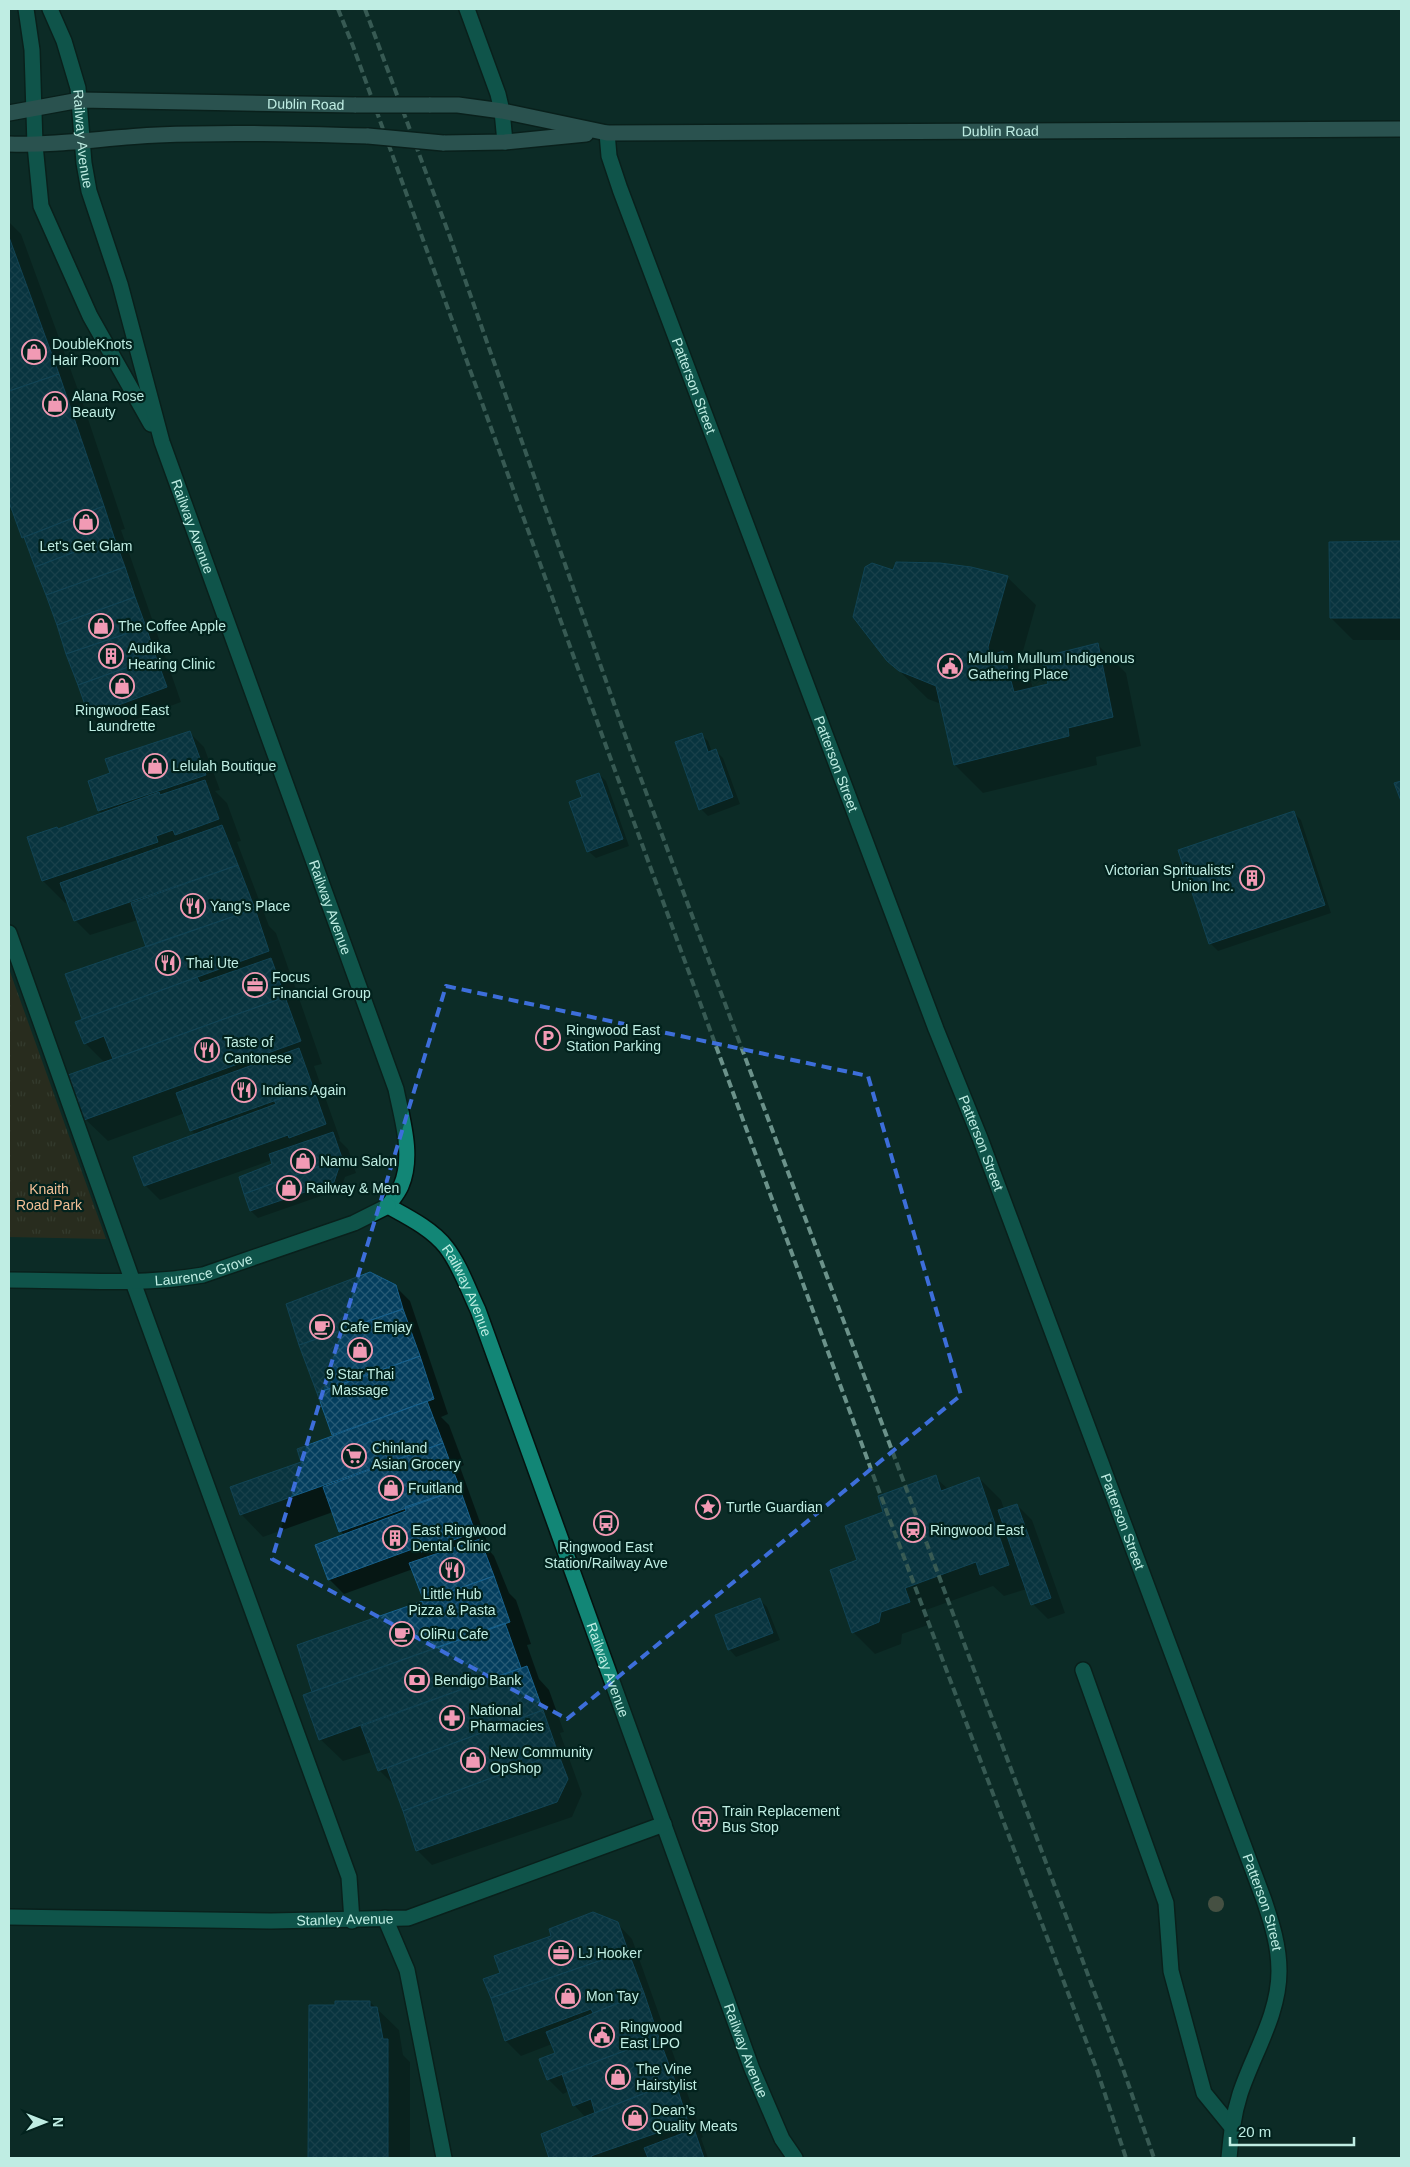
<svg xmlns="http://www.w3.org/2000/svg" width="1410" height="2167" font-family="Arial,sans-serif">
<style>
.park{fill:url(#park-tufts)}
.shadow{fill:#0007}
.building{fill:url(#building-cross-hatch);stroke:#18608b}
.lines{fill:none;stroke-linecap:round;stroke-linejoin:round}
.service-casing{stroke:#05120f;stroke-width:18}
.minor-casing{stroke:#05120f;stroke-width:18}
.secondary-casing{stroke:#05120f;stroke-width:18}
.service{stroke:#128676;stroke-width:15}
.minor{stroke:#128676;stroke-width:15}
.secondary{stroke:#4f8180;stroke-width:15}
.rail{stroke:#6b928a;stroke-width:4;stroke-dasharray:8 4;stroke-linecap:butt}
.secondary-bridge-casing{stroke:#05120f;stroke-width:18;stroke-linecap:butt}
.secondary-bridge{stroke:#4f8180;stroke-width:15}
.tree{fill:#8a7d64}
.marked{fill:none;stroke:#3d6eda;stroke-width:4;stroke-dasharray:10 6;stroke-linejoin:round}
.labels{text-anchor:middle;stroke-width:4.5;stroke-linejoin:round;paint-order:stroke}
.street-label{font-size:14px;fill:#bfede3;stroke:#02221d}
.poi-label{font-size:14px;fill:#bfede3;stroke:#02221d;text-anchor:start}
.park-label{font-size:14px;fill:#f2bf96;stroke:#02221d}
</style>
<defs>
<pattern id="park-tufts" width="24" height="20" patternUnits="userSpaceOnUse" patternTransform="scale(1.25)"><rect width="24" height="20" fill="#4b2e15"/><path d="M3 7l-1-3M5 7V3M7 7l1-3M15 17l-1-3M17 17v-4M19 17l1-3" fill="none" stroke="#634d37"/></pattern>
<pattern id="building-cross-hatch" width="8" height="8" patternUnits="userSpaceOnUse" patternTransform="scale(1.25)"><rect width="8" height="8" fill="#043e5e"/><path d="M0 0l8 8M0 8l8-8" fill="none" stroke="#275a75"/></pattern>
</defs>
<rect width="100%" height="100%" fill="#0c2c27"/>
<path class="park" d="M9 969 106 1239 9 1237Z"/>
<path class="shadow" d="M9 222 21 234 81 398 125 529 121 530 181 702 105 731 90 716 27 541 23 537 9 499Z
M1401 542V640H1353L1331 618 1330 543Z
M894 571 1007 577 1036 605 1018 669 1031 681 1033 689 1049 685 1097 644 1126 673 1141 746 1096 757 1097 765 983 793 955 765 941 704 928 699 888 660Z
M189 732 204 747 220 790 215 791 227 803 241 841 237 842 269 926 276 933 290 973 286 975 293 981 322 1064 314 1066 340 1139 339 1140 348 1149 356 1173 345 1177 341 1189 258 1218 251 1211 274 1165 272 1160 160 1200 145 1185 196 1135 191 1130 185 1113 108 1141 85 1119 105 1063 85 1043 84 1020 67 975 147 947 138 920 90 935 75 920 68 902 65 903 43 881 59 830 103 814 99 811 89 782 111 774Z
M701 734 708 741 712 752 716 751 723 758 740 804 708 816 701 809Z
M599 774 606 781 629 846 596 858 588 851 584 798Z
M1294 813 1301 820 1331 913 1218 951 1210 943Z
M395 1286 410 1301 448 1414 441 1417 449 1425 464 1465 460 1467 489 1547 487 1548 494 1556 509 1593 516 1600 531 1644 527 1645 539 1679 549 1690 564 1732 560 1733 582 1794 572 1817 432 1865 417 1850 395 1786 379 1770 372 1752 343 1761 320 1739 314 1692 425 1602 413 1569 344 1594 329 1579 345 1535 340 1531 333 1512 263 1537 241 1514 335 1437 333 1435Z
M935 1477 948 1489 979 1478 1001 1500 1004 1509 1017 1505 1032 1520 1065 1613 1048 1619 1033 1604 1027 1589 1004 1596 993 1586 926 1610 931 1624 902 1634 901 1644 875 1654 853 1632 859 1561 885 1513Z
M760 1600 767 1607 780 1640 736 1657 729 1649Z
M617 1923 632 1939 703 2137 701 2138 708 2158H649L648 2156 642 2158H551L543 2135 586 2118 575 2106 569 2091 563 2094 548 2079 556 2053 552 2044 521 2056 506 2041 485 1980Z
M370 2002 399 2030 403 2055 410 2062V2158H310V2007H336Z"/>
<path class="building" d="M9 237 59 374 9 391Z
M59 374 104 506 22 538 9 502V391Z
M104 506 114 537 35 567 24 537Z
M114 537 125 567 46 595 35 567Z
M1401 541V618H1330L1329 542Z
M896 562 940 563 971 567 1008 576 988 647 990 656 1003 651 1014 692 1048 684 1042 657 1098 643 1113 717 1068 728 1069 736 954 765 936 686 899 671 887 661 853 617 865 567 872 563 893 570Z
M125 567 135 597 57 625 46 595Z
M135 597 146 627 66 654 57 625Z
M146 627 156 657 78 685 66 654Z
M156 657 167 687 89 716 78 685Z
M190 731 206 775 98 811 88 781 110 773 105 759Z
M702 733 708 752 716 749 733 797 699 810 675 742Z
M599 773 623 839 587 852 569 802 582 797 576 781Z
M205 780 219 819 175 835 173 830 156 836 158 842 42 881 27 837 57 827 58 829 159 792 160 795Z
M1401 781V801L1394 783Z
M1294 811 1325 905 1209 944 1178 850Z
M222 825 238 865 74 921 60 883Z
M238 865 255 909 146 947 131 903Z
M255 909 269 951 82 1019 65 974Z
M271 958 285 997 113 1059 104 1036 84 1044 75 1022 197 977 200 983Z
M285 997 301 1041 84 1120 68 1075Z
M299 1048 313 1087 190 1131 176 1093Z
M313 1087 326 1124 289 1138 288 1135 144 1186 133 1157 276 1104 274 1100Z
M333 1132 342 1158 244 1194 239 1177 272 1164 269 1154Z
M342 1158 334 1182 250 1211 244 1194Z
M370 1272 396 1285 403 1309 299 1345 286 1304Z
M403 1309 420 1356 317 1393 299 1345Z
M420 1356 434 1399 332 1435 317 1393Z
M427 1401 443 1443 240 1515 230 1487 301 1462 297 1449Z
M443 1443 460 1489 339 1532 323 1487Z
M936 1475 941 1491 979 1477 1009 1565 980 1575 976 1562 905 1588 910 1602 881 1612 879 1622 852 1633 830 1570 857 1560 845 1526 883 1512 878 1496Z
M460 1489 475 1532 421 1552 418 1547 328 1580 315 1545 406 1511 405 1507Z
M1017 1504 1051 1598 1031 1605 998 1510Z
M480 1539 494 1576 424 1601 409 1563Z
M494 1576 510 1622 312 1692 297 1645Z
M760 1598 773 1633 728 1650 715 1615Z
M505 1623 521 1668 319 1740 303 1695Z
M527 1666 543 1710 378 1771 361 1726Z
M543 1710 558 1753 403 1811 387 1768Z
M558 1753 568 1779 557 1802 416 1851 403 1811Z
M593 1912 618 1922 628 1951 491 1998 483 1979 500 1973 494 1956 551 1936 549 1929Z
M628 1951 644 1993 593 2013 591 2009 505 2041 491 1998Z
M644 1993 659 2038 547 2080 539 2059 555 2053 546 2032Z
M335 2001H370V2007H377L383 2039H388V2158H308L309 2005H335Z
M659 2038 675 2081 595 2113 591 2099 573 2106 562 2074Z
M675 2081 688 2122 591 2156 592 2158H549L541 2134Z
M694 2129 704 2158H648L644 2148Z"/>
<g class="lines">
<defs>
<path id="service" d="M9 933 133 1282 349 1877 352 1921
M1083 1670 1166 1903 1171 1971 1204 2093 1231 2126
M385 1918 407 1970 444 2158"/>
<g id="minor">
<path d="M26 9 32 50 35 145 41 206 90 316 151 424"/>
<path id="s1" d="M50 9 64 41 78 88 84 163 89 191 120 284 162 442 396 1089C402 1119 414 1156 401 1186 398 1193 392 1200 388 1206"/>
<path d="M467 9 498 94 502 111 505 142"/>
<path id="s2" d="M607 133 609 156 620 189 936 1029 980 1138 1264 1900C1272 1924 1279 1946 1279 1971 1279 2015 1253 2054 1240 2094 1233 2116 1231 2136 1229 2158"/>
<path id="s3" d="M388 1206C408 1217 432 1229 446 1247 460 1265 468 1289 478 1310L752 2069 782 2139 795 2158"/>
<path id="s4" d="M9 1280C73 1280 139 1286 203 1275L354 1223 388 1206"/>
<path id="s5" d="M9 1917 271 1921 408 1918 664 1824"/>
</g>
<g id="secondary">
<path id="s6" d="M429 105H458L502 111 607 133 1401 129"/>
<path id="s7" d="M9 113 80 100 356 105"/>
<path d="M443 143 505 142 586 134"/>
<path d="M9 144C59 146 108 137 158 135 228 132 298 134 368 136"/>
</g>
</defs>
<use href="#service" class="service-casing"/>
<use href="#minor" class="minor-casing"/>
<use href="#secondary" class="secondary-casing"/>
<use href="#service" class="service"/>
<use href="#minor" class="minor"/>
<use href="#secondary" class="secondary"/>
<path class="rail" d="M338 9 353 46 606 746 879 1491 1062 1977 1097 2070 1126 2158
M365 9 450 237 631 752 1122 2066 1154 2158"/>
<defs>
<path id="secondary-bridge" d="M356 105H429
M368 136 443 143"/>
</defs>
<use href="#secondary-bridge" class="secondary-bridge-casing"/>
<use href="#secondary-bridge" class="secondary-bridge"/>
</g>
<circle class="tree" cx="1216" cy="1904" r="8"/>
<path d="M0 0H1410V2167H0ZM446 986 868 1076 961 1395 567 1719 272 1559Z" fill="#0c2c27" fill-opacity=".55" fill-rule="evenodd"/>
<path class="marked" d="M446 986 868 1076 961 1395 567 1719 272 1559Z"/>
<defs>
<symbol id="shop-ring" viewBox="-11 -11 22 22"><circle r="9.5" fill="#02221d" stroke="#f19ab4" stroke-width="1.5"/><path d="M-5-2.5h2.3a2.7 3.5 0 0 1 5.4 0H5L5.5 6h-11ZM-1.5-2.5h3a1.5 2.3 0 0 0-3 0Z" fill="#f19ab4"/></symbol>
<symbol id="building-ring" viewBox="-11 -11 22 22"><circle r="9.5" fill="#02221d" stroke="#f19ab4" stroke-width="1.5"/><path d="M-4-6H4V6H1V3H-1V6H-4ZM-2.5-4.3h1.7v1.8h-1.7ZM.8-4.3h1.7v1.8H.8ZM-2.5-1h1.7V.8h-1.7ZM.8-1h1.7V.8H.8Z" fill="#f19ab4"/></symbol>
<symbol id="civic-ring" viewBox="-11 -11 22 22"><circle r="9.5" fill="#02221d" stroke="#f19ab4" stroke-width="1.5"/><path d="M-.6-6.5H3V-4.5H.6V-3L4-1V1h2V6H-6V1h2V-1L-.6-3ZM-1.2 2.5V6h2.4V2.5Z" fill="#f19ab4"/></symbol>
<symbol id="restaurant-ring" viewBox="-11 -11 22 22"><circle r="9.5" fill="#02221d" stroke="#f19ab4" stroke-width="1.5"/><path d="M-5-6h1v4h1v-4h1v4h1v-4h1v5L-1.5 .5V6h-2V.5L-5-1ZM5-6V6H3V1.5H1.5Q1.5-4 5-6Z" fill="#f19ab4"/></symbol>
<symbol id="office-ring" viewBox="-11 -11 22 22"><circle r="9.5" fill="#02221d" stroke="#f19ab4" stroke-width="1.5"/><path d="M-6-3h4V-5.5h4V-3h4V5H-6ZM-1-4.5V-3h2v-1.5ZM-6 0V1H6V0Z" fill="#f19ab4"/></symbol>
<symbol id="parking-ring" viewBox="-11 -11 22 22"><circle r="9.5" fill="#02221d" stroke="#f19ab4" stroke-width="1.5"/><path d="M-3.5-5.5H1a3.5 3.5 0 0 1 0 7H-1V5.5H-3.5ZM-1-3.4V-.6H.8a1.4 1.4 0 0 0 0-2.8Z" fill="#f19ab4"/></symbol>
<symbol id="cafe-ring" viewBox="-11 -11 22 22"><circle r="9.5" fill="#02221d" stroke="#f19ab4" stroke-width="1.5"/><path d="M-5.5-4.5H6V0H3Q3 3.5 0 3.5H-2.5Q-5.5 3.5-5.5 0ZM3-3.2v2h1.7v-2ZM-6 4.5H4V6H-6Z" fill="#f19ab4"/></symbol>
<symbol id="supermarket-ring" viewBox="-11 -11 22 22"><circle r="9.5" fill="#02221d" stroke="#f19ab4" stroke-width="1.5"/><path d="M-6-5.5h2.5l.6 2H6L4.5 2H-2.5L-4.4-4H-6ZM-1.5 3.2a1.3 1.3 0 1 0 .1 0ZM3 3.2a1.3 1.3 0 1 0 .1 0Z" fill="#f19ab4"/></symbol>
<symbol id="sight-ring" viewBox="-11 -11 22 22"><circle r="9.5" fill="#02221d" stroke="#f19ab4" stroke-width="1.5"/><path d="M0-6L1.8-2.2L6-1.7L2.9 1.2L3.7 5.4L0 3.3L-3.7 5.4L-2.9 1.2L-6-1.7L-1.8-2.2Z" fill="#f19ab4"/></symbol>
<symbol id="bus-ring" viewBox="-11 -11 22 22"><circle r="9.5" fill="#02221d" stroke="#f19ab4" stroke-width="1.5"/><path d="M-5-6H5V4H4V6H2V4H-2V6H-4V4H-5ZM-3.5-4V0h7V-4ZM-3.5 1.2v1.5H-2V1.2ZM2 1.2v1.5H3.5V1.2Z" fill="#f19ab4"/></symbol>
<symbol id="station-ring" viewBox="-11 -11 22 22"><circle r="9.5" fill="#02221d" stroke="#f19ab4" stroke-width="1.5"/><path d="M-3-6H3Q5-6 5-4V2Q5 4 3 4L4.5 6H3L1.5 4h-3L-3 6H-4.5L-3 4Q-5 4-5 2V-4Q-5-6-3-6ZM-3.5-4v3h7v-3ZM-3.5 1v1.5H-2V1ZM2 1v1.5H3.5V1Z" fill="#f19ab4"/></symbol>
<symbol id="bank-ring" viewBox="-11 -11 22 22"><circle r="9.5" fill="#02221d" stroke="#f19ab4" stroke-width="1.5"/><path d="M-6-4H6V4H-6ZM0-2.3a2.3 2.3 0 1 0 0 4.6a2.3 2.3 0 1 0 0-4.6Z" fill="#f19ab4"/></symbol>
<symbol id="pharmacy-ring" viewBox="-11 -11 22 22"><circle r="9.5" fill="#02221d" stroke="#f19ab4" stroke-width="1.5"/><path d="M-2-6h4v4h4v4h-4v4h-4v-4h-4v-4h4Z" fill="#f19ab4"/></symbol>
</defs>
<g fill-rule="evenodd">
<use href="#shop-ring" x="20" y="338" width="28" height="28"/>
<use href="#shop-ring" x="41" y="390" width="28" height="28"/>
<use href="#shop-ring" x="72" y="508" width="28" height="28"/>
<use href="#shop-ring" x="87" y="612" width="28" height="28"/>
<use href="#building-ring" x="97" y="642" width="28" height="28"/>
<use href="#civic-ring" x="936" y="652" width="28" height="28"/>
<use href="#shop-ring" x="108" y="672" width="28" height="28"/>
<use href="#shop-ring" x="141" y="752" width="28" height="28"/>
<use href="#building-ring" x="1238" y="864" width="28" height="28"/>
<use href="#restaurant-ring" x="179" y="892" width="28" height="28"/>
<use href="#restaurant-ring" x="154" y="949" width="28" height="28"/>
<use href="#office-ring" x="241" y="971" width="28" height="28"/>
<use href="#parking-ring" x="534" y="1024" width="28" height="28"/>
<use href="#restaurant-ring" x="193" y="1036" width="28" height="28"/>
<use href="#restaurant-ring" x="230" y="1076" width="28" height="28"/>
<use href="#shop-ring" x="289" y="1147" width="28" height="28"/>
<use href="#shop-ring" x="275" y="1174" width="28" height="28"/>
<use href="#cafe-ring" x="308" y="1313" width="28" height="28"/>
<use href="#shop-ring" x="346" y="1336" width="28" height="28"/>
<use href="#supermarket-ring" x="340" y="1442" width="28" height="28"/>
<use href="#shop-ring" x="377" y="1474" width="28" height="28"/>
<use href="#sight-ring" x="694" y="1493" width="28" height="28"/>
<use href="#bus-ring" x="592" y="1509" width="28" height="28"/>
<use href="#station-ring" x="899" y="1516" width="28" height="28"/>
<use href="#building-ring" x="381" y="1524" width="28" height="28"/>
<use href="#restaurant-ring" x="438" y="1556" width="28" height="28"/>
<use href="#cafe-ring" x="388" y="1620" width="28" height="28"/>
<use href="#bank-ring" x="403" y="1666" width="28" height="28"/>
<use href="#pharmacy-ring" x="438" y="1704" width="28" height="28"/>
<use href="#shop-ring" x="459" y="1746" width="28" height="28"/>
<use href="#bus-ring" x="691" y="1805" width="28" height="28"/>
<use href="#office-ring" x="547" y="1939" width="28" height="28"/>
<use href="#shop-ring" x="554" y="1982" width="28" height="28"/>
<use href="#civic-ring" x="588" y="2021" width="28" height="28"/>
<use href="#shop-ring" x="604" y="2063" width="28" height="28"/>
<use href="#shop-ring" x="621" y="2104" width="28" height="28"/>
</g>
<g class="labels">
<g class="street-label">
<text dy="5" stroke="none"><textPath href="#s7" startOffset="298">Dublin Road</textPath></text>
<text dy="5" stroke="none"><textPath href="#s6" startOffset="574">Dublin Road</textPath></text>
<text dy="5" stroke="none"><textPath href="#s1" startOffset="135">Railway Avenue</textPath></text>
<text dy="5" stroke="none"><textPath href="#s2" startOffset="268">Patterson Street</textPath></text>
<text dy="5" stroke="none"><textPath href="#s1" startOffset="539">Railway Avenue</textPath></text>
<text dy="5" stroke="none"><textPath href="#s2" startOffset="672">Patterson Street</textPath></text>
<text dy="5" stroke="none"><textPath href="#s1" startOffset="944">Railway Avenue</textPath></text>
<text dy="5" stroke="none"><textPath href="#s2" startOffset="1078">Patterson Street</textPath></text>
<text dy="5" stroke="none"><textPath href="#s4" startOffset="196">Laurence Grove</textPath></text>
<text dy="5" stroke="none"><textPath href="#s3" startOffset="120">Railway Avenue</textPath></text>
<text dy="5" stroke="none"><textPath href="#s2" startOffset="1482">Patterson Street</textPath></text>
<text dy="5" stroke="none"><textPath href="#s3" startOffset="525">Railway Avenue</textPath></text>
<text dy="5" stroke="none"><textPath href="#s2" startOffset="1888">Patterson Street</textPath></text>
<text dy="5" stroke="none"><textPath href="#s5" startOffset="336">Stanley Avenue</textPath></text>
<text dy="5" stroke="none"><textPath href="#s3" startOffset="930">Railway Avenue</textPath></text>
</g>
<g class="poi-label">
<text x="52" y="349">DoubleKnots<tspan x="52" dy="16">Hair Room</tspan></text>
<text x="72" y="401">Alana Rose<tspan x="72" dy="16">Beauty</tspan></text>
<text x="86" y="551" text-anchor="middle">Let's Get Glam</text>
<text x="118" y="631">The Coffee Apple</text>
<text x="128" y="653">Audika<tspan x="128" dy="16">Hearing Clinic</tspan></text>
<text x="968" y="663">Mullum Mullum Indigenous<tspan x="968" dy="16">Gathering Place</tspan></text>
<text x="122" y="715" text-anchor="middle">Ringwood East<tspan x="122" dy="16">Laundrette</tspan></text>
<text x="172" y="771">Lelulah Boutique</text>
<text x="1234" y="875" text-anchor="end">Victorian Spritualists'<tspan x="1234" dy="16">Union Inc.</tspan></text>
<text x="210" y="911">Yang's Place</text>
<text x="186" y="968">Thai Ute</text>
<text x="272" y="982">Focus<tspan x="272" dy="16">Financial Group</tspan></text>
<text x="566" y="1035">Ringwood East<tspan x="566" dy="16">Station Parking</tspan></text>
<text x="224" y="1047">Taste of<tspan x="224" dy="16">Cantonese</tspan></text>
<text x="262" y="1095">Indians Again</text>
<text x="320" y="1166">Namu Salon</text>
<text x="306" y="1193">Railway &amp; Men</text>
<text x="340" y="1332">Cafe Emjay</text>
<text x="360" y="1379" text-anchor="middle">9 Star Thai<tspan x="360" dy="16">Massage</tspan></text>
<text x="372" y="1453">Chinland<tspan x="372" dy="16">Asian Grocery</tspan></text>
<text x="408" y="1493">Fruitland</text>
<text x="726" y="1512">Turtle Guardian</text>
<text x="412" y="1535">East Ringwood<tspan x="412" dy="16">Dental Clinic</tspan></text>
<text x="930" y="1535">Ringwood East</text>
<text x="606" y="1552" text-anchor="middle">Ringwood East<tspan x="606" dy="16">Station/Railway Ave</tspan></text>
<text x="452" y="1599" text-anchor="middle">Little Hub<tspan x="452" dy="16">Pizza &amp; Pasta</tspan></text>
<text x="420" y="1639">OliRu Cafe</text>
<text x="434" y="1685">Bendigo Bank</text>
<text x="470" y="1715">National<tspan x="470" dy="16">Pharmacies</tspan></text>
<text x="490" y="1757">New Community<tspan x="490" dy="16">OpShop</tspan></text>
<text x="722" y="1816">Train Replacement<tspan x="722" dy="16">Bus Stop</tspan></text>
<text x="578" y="1958">LJ Hooker</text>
<text x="586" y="2001">Mon Tay</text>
<text x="620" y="2032">Ringwood<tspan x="620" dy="16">East LPO</tspan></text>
<text x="636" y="2074">The Vine<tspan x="636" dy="16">Hairstylist</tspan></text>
<text x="652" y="2115">Dean’s<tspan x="652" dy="16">Quality Meats</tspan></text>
</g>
<g class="park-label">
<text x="49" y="1194">Knaith<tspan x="49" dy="16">Road Park</tspan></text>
</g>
</g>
<rect width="1410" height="2167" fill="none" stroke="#bfede3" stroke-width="20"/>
<g transform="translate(45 2122) rotate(90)" stroke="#02221d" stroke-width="4" paint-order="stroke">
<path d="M0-4L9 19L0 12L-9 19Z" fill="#bfede3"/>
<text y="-8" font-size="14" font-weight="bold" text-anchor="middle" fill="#bfede3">N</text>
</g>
<path d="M1230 2137v8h124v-8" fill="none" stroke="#bfede3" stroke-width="2.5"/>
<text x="1238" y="2137" font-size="15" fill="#bfede3" stroke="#02221d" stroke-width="4" paint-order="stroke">20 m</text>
</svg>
